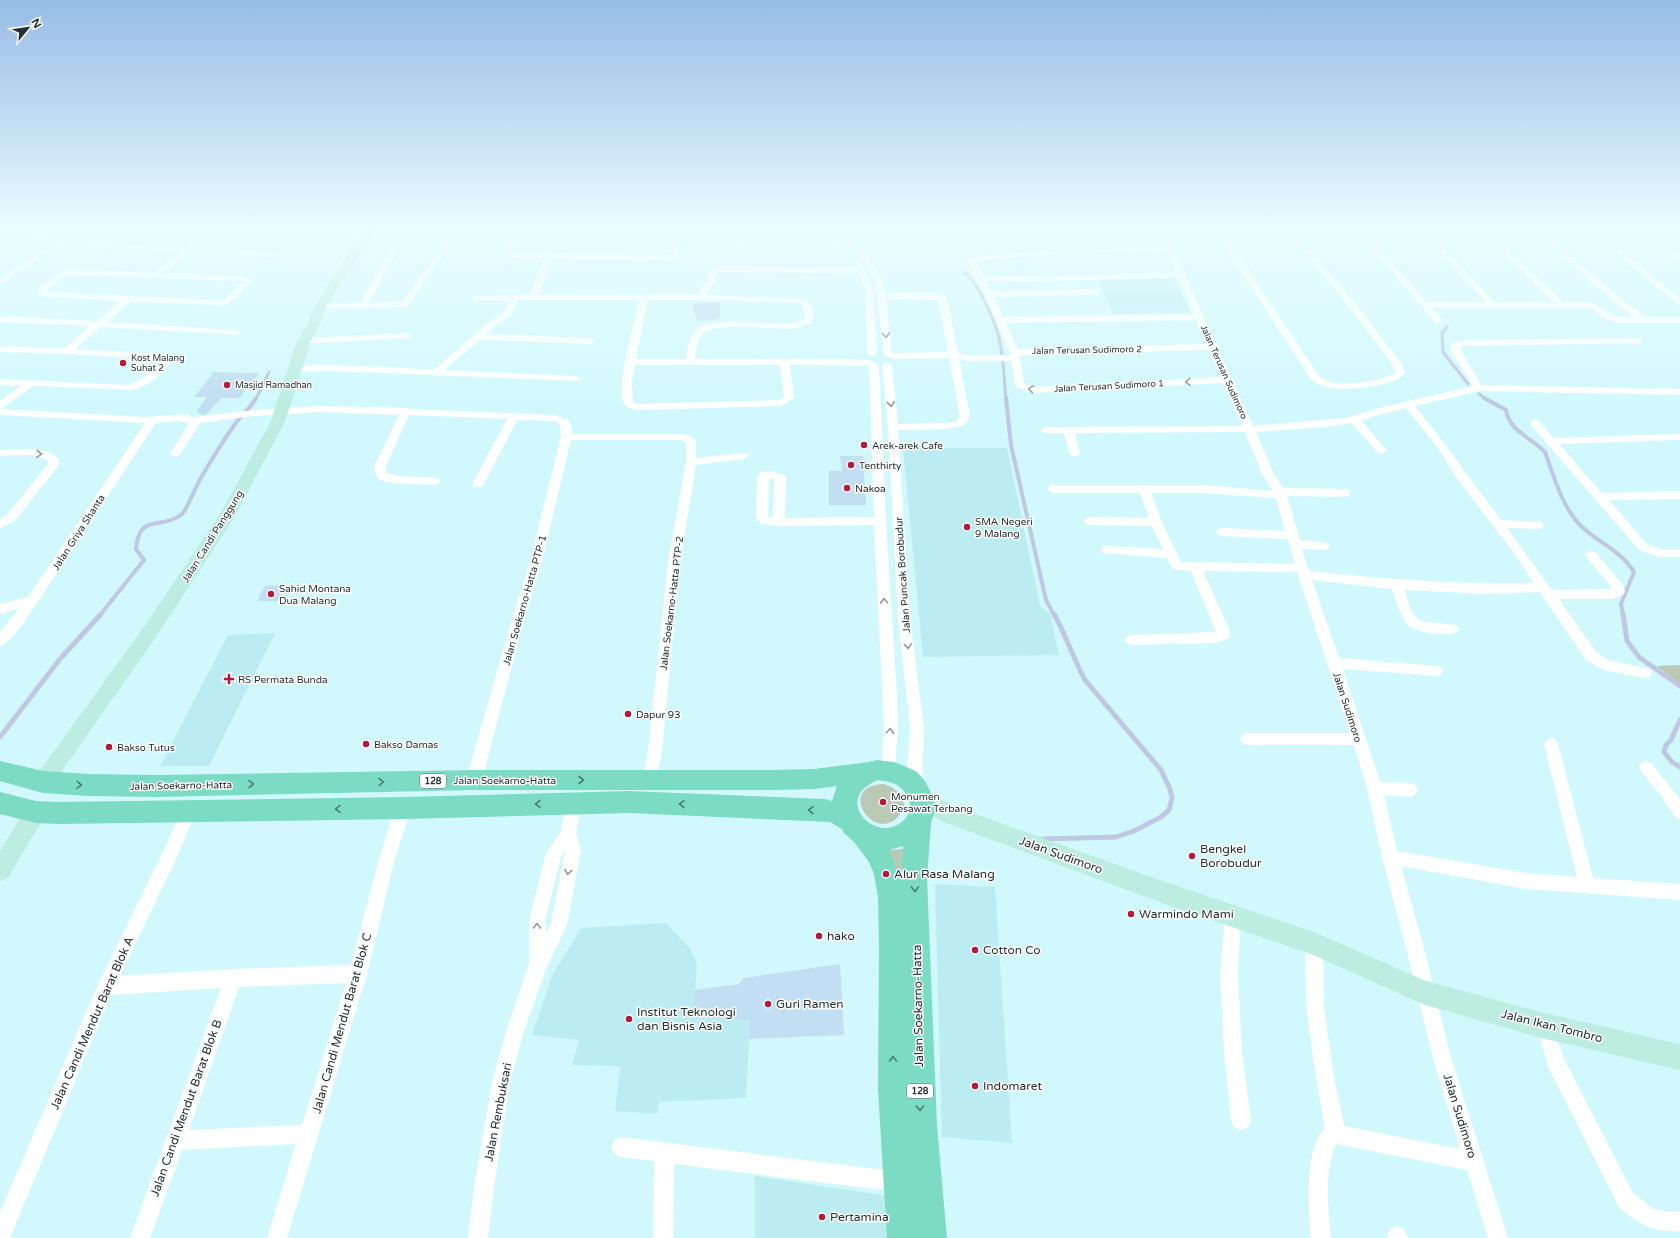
<svg xmlns="http://www.w3.org/2000/svg" width="1680" height="1238" font-family="'Varela Round',sans-serif">
<style>
.built{fill:#bbecf2}
.green{fill:#bac9b3}
.lines{fill:none;stroke-linecap:round;stroke-linejoin:round}
.stream-far2{stroke:#bfc7e3;stroke-width:3}
.stream-far1{stroke:#bfc7e3;stroke-width:4}
.stream{stroke:#bfc7e3;stroke-width:5}
.building{fill:#c1def2}
.street{fill:#fff;fill-rule:evenodd}
.secondary{fill:#bdede1;fill-rule:evenodd}
.primary{fill:#7bdbc3;fill-rule:evenodd}
.oneway{stroke:#909898}
.oneway2{stroke:#4a7d73}
.poi-dot{fill:#b01c3c;stroke:#fff;stroke-width:1.5}
.labels{text-anchor:middle;stroke-width:3;stroke-linejoin:round;paint-order:stroke}
.far-street-label{font-size:9px;fill:#213032;stroke:#fff}
.far-poi-label{font-size:9px;fill:#213032;stroke:#fff;text-anchor:start}
.shield{fill:#fff;stroke:#646e70;stroke-width:1}
.shield-label{font-size:9px;font-weight:bold;fill:#213032}
.poi-label{font-size:10px;fill:#213032;stroke:#fff;text-anchor:start}
.street-label{font-size:10px;fill:#213032;stroke:#fff}
.near-poi-label{font-size:12px;fill:#213032;stroke:#fff;text-anchor:start}
.near-street-label{font-size:12px;fill:#213032;stroke:#fff}
</style>
<rect width="100%" height="100%" fill="#d1f9fd"/>
<path class="built" d="M0 229H59L48 237 0 233Z
M1174 277 1190 312 1113 314 1097 278Z
M903 448H1007L1040 606 1050 614 1059 655 923 657Z
M275 633 209 766H160L228 635Z
M935 884 995 887 1012 1143 942 1137Z
M666 923 689 947 697 965 693 1018 750 1020 746 1098 659 1102 657 1114 615 1111 620 1066 572 1065 579 1040 532 1035 552 976 581 928Z
M755 1176 888 1196 892 1238H755Z"/>
<path class="green" d="M1680 665V684L1657 666Z
M884 784C900 789 912 804 897 818 871 842 837 785 884 784Z
M902 849 903 850 901 879 888 850Z"/>
<g class="lines">
<path class="stream-far2" d="M964 272C979 283 997 325 1000 343 1004 361 1004 381 1006 399
M1447 327 1442 333 1443 352 1468 384
M1479 394 1486 399
M256 399 269 372"/>
<path class="stream-far1" d="M1006 398 1011 445 1046 600 1054 615
M1484 398 1506 410C1509 431 1532 438 1545 452 1554 477 1562 507 1581 526 1598 543 1621 550 1634 572L1621 604 1623 615
M100 615 144 560 136 549C139 512 161 531 182 514 188 508 196 485 202 476 212 459 223 441 235 424 241 415 251 408 256 398"/>
<path class="stream" d="M1623 614 1627 641 1639 657 1680 686
M1680 720 1671 740 1666 745 1664 752 1672 762 1680 767
M0 737 60 659 101 614
M1043 839 1116 837 1134 831 1161 817 1169 810 1172 798 1170 789 1161 770 1085 680C1073 658 1066 635 1054 614"/>
</g>
<path class="building" d="M712 302H720V318L716 319V320L697 321 692 304Z
M214 372 259 373 239 398H221L207 414 202 415 197 411 207 397H194Z
M840 456H863L866 505H829V471H842Z
M286 585 278 601H257L265 586Z
M840 964 844 1035 749 1039 750 1020 692 1018 695 990 739 984 743 978Z"/>
<g class="lines">
<path class="street" d="M74 229H83L66 241 185 248 207 229H216L194 248 276 253 280 255 276 257 189 253 164 273 245 276 252 281 232 302 225 305 130 302 107 322 236 330 241 333 239 335 101 327 75 349 163 354 172 359C165 373 148 386 134 390L33 386 1 409 145 417 190 414 191 417H195L254 410 322 406 406 408 410 409 554 415 568 420 572 427V434H683L692 437 696 442V458L744 453 748 454 749 456 744 459 696 465 680 561 662 752 655 785 650 786 645 785 642 780 648 752 668 561 686 462V443L682 440H571L540 569 526 612 482 780 479 785 474 786 469 785 466 780 514 612 528 569 561 437 560 424 555 421 517 420 484 484 482 487H474L472 484 507 419 409 415 386 466V473L399 476 438 478 440 481 438 484 434 485C421 484 388 486 378 478 375 475 375 470 374 466L399 415 322 412 254 416 200 423 179 456 175 457 170 454 189 423 179 421 156 423 37 603C28 615 13 642 0 646V632L19 608 0 614V604L28 597 145 423 0 415V401L21 386 0 385V379L129 385 145 376 162 360 67 354 0 352V346L65 348 90 326 0 322V316L97 321 120 301 39 296 37 291 38 289 57 273 67 269 154 273 179 252 60 246 0 285V278L52 244 46 241 0 237V233L47 237 57 240ZM68 275 243 281 226 298 221 300 46 292 63 277Z
M263 229H294L293 231C284 233 270 234 263 229Z
M401 229H409L369 303 403 301 447 239 436 238 435 236 438 229H446L444 234 453 235 455 239 418 291 410 305 403 307 317 309 316 307 320 304 360 303Z
M518 229 671 230 682 236 679 255 671 261 553 259 538 295 698 294 707 281 710 270 718 266 856 267 854 263 855 261H861L862 263 873 290 877 353 875 355 872 356 867 353 865 290 858 273 720 272 717 273 715 281 707 295 807 299C813 307 816 314 811 323 805 325 797 328 790 329 772 329 717 322 704 333 697 338 696 351 695 359H844L870 360 879 366 886 521 897 696 898 726 895 770 893 775 888 776 883 775 881 770 884 726 874 525 779 526 761 524 756 517 757 478 761 472C768 471 781 471 786 477L785 518 874 517 869 366 790 365 794 398 781 406 636 410 625 406C614 389 635 321 639 300H518L510 317 498 324 486 334 591 338 596 341 591 344 480 340 444 370 576 376 581 379 580 381 329 371 296 372 291 369C299 360 414 369 433 370L492 320 503 313 509 301H476L473 300 472 298 473 296 529 295 545 258C533 258 513 261 504 253L514 232ZM524 232 669 234 674 237 671 254 669 255 513 252 521 234ZM648 300H701L801 303 804 311V319C800 321 796 322 792 323 770 327 711 314 696 330 689 338 687 349 686 359H636ZM635 365H780L784 397 779 400 636 404 633 402 632 383ZM769 479H774L773 518 768 517Z
M719 229H727L725 236 728 239H760L756 229H764L768 239 789 240 793 242 789 244 726 243 717 237Z
M820 229H829L832 232H834L832 229H862L861 231 845 234 850 240 894 229H908L907 231 854 243C870 261 882 269 885 293H935L945 296 948 302 958 353 969 355H1011L984 294 966 259 967 257 1033 252 1144 247 1172 248 1186 275 1217 347 1253 426 1345 418 1383 407 1473 386 1450 349 1453 343 1466 340 1638 338 1643 341 1641 343 1466 346 1460 347V349L1482 385 1680 389V395L1479 391 1415 406C1445 443 1472 482 1501 520L1542 522 1544 525 1542 528 1538 529 1507 528 1552 590 1613 589 1585 555 1587 552 1591 551 1595 552 1623 585 1625 592 1623 595 1612 599H1559L1596 652 1608 660 1650 669 1652 673 1650 677 1645 678 1604 670 1586 660 1540 592 1486 594 1405 590C1412 613 1411 622 1438 623 1444 624 1450 624 1457 626L1459 629 1457 632C1443 637 1420 633 1407 625L1399 610 1392 589 1312 580 1339 658 1436 666 1441 667 1443 671 1441 675 1436 676 1343 669 1380 782 1410 783 1415 785 1418 790 1415 795 1410 797 1384 795 1397 851 1526 873 1577 877 1544 744 1546 740 1551 738 1556 740 1558 744 1593 878 1680 884V900L1526 889 1401 866 1424 948 1451 1058 1508 1238H1488L1467 1170 1336 1144C1324 1172 1328 1209 1331 1238H1311C1308 1211 1304 1147 1325 1128L1316 1077 1306 1008 1305 944 1308 938 1314 936 1320 938 1323 944 1324 1008 1334 1077 1344 1126 1460 1149 1433 1058 1406 948 1382 857 1367 788 1354 745H1247L1242 743 1240 739 1242 735 1247 733H1350L1297 572 1203 571 1229 629 1230 635 1228 639 1215 643 1132 645 1127 644 1125 640 1127 636 1132 635 1216 632 1191 571 1173 569 1167 558 1102 553 1100 550 1102 547 1106 546 1163 549 1152 526 1090 525 1086 524 1084 521 1086 518 1090 517 1149 518 1140 493H1054L1050 492 1048 489 1050 486 1054 485H1203L1273 491 1261 472 1245 432 1075 433 1080 454 1075 457 1070 454 1064 433H1045L1040 430 1045 427 1243 426 1223 383 1032 393 1016 387 1015 385 1011 361H969L959 359 970 416 965 425 948 429 898 430 910 618 924 729 922 784 919 789 914 791 909 789 906 784 910 729 898 618 888 427 882 365 887 362 892 365 898 424 948 423 957 421 960 416 949 358 892 359 884 355 875 279 867 266 847 245 836 246ZM836 236H838L843 241 841 242ZM1144 251 1166 252 1176 273 984 277 975 261 1033 256ZM1179 278 1194 314 1003 317 994 297 1096 295 1100 292 1096 289 991 291 986 282ZM886 299 938 300 948 352 892 353ZM1196 320 1206 344 1018 349 1006 323ZM1209 350 1221 377 1033 387 1024 383 1020 355ZM1406 408 1438 448 1458 480 1513 552 1534 583C1458 585 1384 579 1309 571L1302 549 1324 550 1328 549 1330 546 1328 543 1300 540 1287 496 1344 497 1348 496 1350 493 1348 490 1344 489 1283 488 1273 472 1256 432 1325 427 1352 423 1378 453 1382 454 1387 451 1361 420ZM1151 493H1203L1276 498 1285 531 1222 528 1218 529 1216 532 1218 535 1222 536 1288 539 1295 564 1181 562 1162 522Z
M1211 229H1219L1252 275 1320 377C1324 379 1329 382 1334 383 1349 385 1382 381 1395 373L1392 364 1350 308 1285 229H1293L1356 304 1402 364 1405 373C1396 386 1352 390 1336 389 1328 388 1320 385 1312 381L1244 276Z
M1355 229H1363L1427 302H1486L1417 229H1425L1495 302H1553L1478 229H1487L1563 302H1592L1608 313 1618 317H1634L1619 306 1531 229H1540L1625 302 1646 317H1680V323H1617L1602 317 1590 308H1432L1443 320 1438 323 1435 322Z
M1587 229H1596L1680 298V305L1677 304Z
M1637 229H1646L1680 254V261Z
M408 333 411 334 413 336 411 338 304 344 299 341 304 338Z
M1535 420 1539 421 1554 438 1680 434V440L1559 444 1602 493 1680 491V499L1609 500 1647 544 1660 549H1680V557H1659L1639 550 1531 425 1530 423 1531 421Z
M21 449C33 449 51 449 59 460V465L15 521 0 528V519L7 515 48 464V461C36 452 14 456 0 456V450Z
M1646 761 1651 763 1680 799V819L1675 817 1661 796 1641 771 1639 767 1641 763Z
M573 796 578 798 581 803 576 834 581 850 567 925 546 969 524 1031 510 1082 494 1187 488 1238H468L474 1187 492 1082 506 1031 529 964V921L546 853 561 832 565 803 568 798ZM565 851 551 923 546 933 545 921 561 856Z
M403 801 408 803 411 808 394 862 367 974 287 1238H267L296 1144 182 1150 150 1238H130L221 988 111 995 10 1238H0V1212L100 980 164 850 183 807 188 805 193 807 196 812 176 859 120 976 233 969 351 965 378 862 395 808 398 803ZM346 983 302 1125 189 1130 239 987Z
M1233 909 1239 911 1241 917 1238 974 1242 1052 1251 1120 1248 1127 1241 1130 1234 1127 1231 1120 1224 1052 1220 974 1225 917 1227 911Z
M1545 1017 1551 1020 1564 1059 1633 1193 1654 1209 1665 1211H1680V1231C1656 1233 1636 1224 1619 1207L1549 1069 1536 1026 1539 1020Z
M621 1137 900 1172 907 1175 910 1182 907 1189 900 1192 674 1164 673 1238H653L654 1161 621 1157 614 1154 611 1147 614 1140Z
M1397 1226 1404 1229 1408 1238H1387V1236L1390 1229Z"/>
<path class="secondary" d="M364 229H376L326 307 320 323 311 341 285 421 237 513 158 634 50 788 43 791 36 788 33 782 36 776 146 624 222 511 271 421 297 341 308 323 314 307Z
M922 790 956 807 1165 882 1314 932 1426 981 1545 1013 1680 1044V1070L1545 1039 1425 1005 1311 954 1165 904 941 821 915 806 911 799 915 792Z
M36 803 44 805 47 812 8 878 0 881V851L28 805Z"/>
<path class="primary" d="M877 760 894 762 916 771 925 781 934 799 935 811 931 823 927 878 937 1126 947 1238H887L878 1089 879 947 878 897 874 874 869 862 854 842 844 833 842 829 830 822 629 813 403 819 59 824 36 823 0 814V792L36 801 59 802 403 797 629 791 825 799 832 801 837 786 814 789 774 790H474L158 797 89 796 43 793 0 781V761L43 771 89 774 158 775 474 770H774L814 769 869 762ZM878 780C882 781 886 781 890 782 907 787 917 807 904 820 877 847 830 799 878 780ZM903 846 901 878 889 850Z"/>
</g>
<defs><path id="oneway-chevron" d="M-2-3.5L2.5 0L-2 3.5" fill="none" stroke-width="1.6" stroke-linecap="round" stroke-linejoin="round"/></defs>
<g class="oneway">
<use href="#oneway-chevron" transform="translate(886 335) rotate(84)"/>
<use href="#oneway-chevron" transform="translate(1188 382) rotate(176)"/>
<use href="#oneway-chevron" transform="translate(1031 389) rotate(-171)"/>
<use href="#oneway-chevron" transform="translate(891 404) rotate(84)"/>
<use href="#oneway-chevron" transform="translate(39 454) rotate(3)"/>
<use href="#oneway-chevron" transform="translate(884 601) rotate(-93)"/>
<use href="#oneway-chevron" transform="translate(908 646) rotate(84)"/>
<use href="#oneway-chevron" transform="translate(890 731) rotate(-86)"/>
<use href="#oneway-chevron" transform="translate(568 872) rotate(100)"/>
<use href="#oneway-chevron" transform="translate(537 926) rotate(-89)"/>
</g>
<g class="oneway2">
<use href="#oneway-chevron" transform="translate(581 780)"/>
<use href="#oneway-chevron" transform="translate(381 782) rotate(-1)"/>
<use href="#oneway-chevron" transform="translate(251 784) rotate(-1)"/>
<use href="#oneway-chevron" transform="translate(79 785) rotate(4)"/>
<use href="#oneway-chevron" transform="translate(538 804) rotate(178)"/>
<use href="#oneway-chevron" transform="translate(682 804) rotate(-178)"/>
<use href="#oneway-chevron" transform="translate(338 809) rotate(179)"/>
<use href="#oneway-chevron" transform="translate(811 810) rotate(-177)"/>
<use href="#oneway-chevron" transform="translate(915 889) rotate(88)"/>
<use href="#oneway-chevron" transform="translate(893 1059) rotate(-90)"/>
<use href="#oneway-chevron" transform="translate(920 1108) rotate(88)"/>
</g>
<linearGradient id="sky" x2="0" y2="1"><stop stop-color="#97bce6"/><stop offset="0.57" stop-color="#eafcfe"/><stop offset="1" stop-color="#eafcfe" stop-opacity="0"/></linearGradient>
<rect width="1680" height="402" fill="url(#sky)"/>
<g class="poi-dot">
<circle cx="123" cy="363" r="4"/>
<circle cx="227" cy="385" r="4"/>
<circle cx="864" cy="445" r="4"/>
<circle cx="851" cy="465" r="4"/>
<circle cx="847" cy="488" r="4"/>
<circle cx="967" cy="527" r="4"/>
<circle cx="271" cy="594" r="4"/>
<path d="M227 673h4v4h4v4h-4v4h-4v-4h-4v-4h4z"/>
<circle cx="628" cy="714" r="4"/>
<circle cx="366" cy="744" r="4"/>
<circle cx="109" cy="747" r="4"/>
<circle cx="883" cy="802" r="4"/>
<circle cx="1192" cy="856" r="4"/>
<circle cx="886" cy="874" r="4"/>
<circle cx="1131" cy="914" r="4"/>
<circle cx="819" cy="936" r="4"/>
<circle cx="975" cy="950" r="4"/>
<circle cx="768" cy="1004" r="4"/>
<circle cx="629" cy="1019" r="4"/>
<circle cx="975" cy="1086" r="4"/>
<circle cx="822" cy="1217" r="4"/>
</g>
<g class="labels">
<g class="far-street-label">
<text transform="translate(1087 350) rotate(-1)" y="3">Jalan Terusan Sudimoro 2</text>
<text transform="translate(1224 372) rotate(66)" y="3">Jalan Terusan Sudimoro</text>
<text transform="translate(1109 386) rotate(-3)" y="3">Jalan Terusan Sudimoro 1</text>
</g>
<g class="far-poi-label">
<text x="131" y="361">Kost Malang<tspan x="131" dy="10">Suhat 2</tspan></text>
<text x="235" y="388">Masjid Ramadhan</text>
</g>
<g class="shield">
<rect x="420" y="774" width="26" height="14" rx="3"/>
<rect x="907" y="1084" width="26" height="14" rx="3"/>
</g>
<g class="shield-label">
<text x="433" y="784">128</text>
<text x="920" y="1094">128</text>
</g>
<g class="poi-label">
<text x="872" y="449">Arek-arek Cafe</text>
<text x="859" y="469">Tenthirty</text>
<text x="855" y="492">Nakoa</text>
<text x="975" y="525">SMA Negeri<tspan x="975" dy="12">9 Malang</tspan></text>
<text x="279" y="592">Sahid Montana<tspan x="279" dy="12">Dua Malang</tspan></text>
<text x="238" y="683">RS Permata Bunda</text>
<text x="636" y="718">Dapur 93</text>
<text x="374" y="748">Bakso Damas</text>
<text x="117" y="751">Bakso Tutus</text>
<text x="891" y="800">Monumen<tspan x="891" dy="12">Pesawat Terbang</tspan></text>
</g>
<g class="street-label">
<text transform="translate(78 532) rotate(-57)" y="4">Jalan Griya Shanta</text>
<text transform="translate(212 536) rotate(-58)" y="4">Jalan Candi Panggung</text>
<text transform="translate(902 575) rotate(-94)" y="4">Jalan Puncak Borobudur</text>
<text transform="translate(524 600) rotate(-74)" y="4">Jalan Soekarno-Hatta PTP-1</text>
<text transform="translate(671 603) rotate(-83)" y="4">Jalan Soekarno-Hatta PTP-2</text>
<text transform="translate(1348 707) rotate(72)" y="4">Jalan Sudimoro</text>
<text x="505" y="784">Jalan Soekarno-Hatta</text>
<text transform="translate(181 785) rotate(-1)" y="4">Jalan Soekarno-Hatta</text>
</g>
<g class="near-poi-label">
<text x="1200" y="853">Bengkel<tspan x="1200" dy="14">Borobudur</tspan></text>
<text x="894" y="878">Alur Rasa Malang</text>
<text x="1139" y="918">Warmindo Mami</text>
<text x="827" y="940">hako</text>
<text x="983" y="954">Cotton Co</text>
<text x="776" y="1008">Guri Ramen</text>
<text x="637" y="1016">Institut Teknologi<tspan x="637" dy="14">dan Bisnis Asia</tspan></text>
<text x="983" y="1090">Indomaret</text>
<text x="830" y="1221">Pertamina</text>
</g>
<g class="near-street-label">
<text transform="translate(1061 855) rotate(20)" y="4">Jalan Sudimoro</text>
<text transform="translate(918 1006) rotate(-91)" y="4">Jalan Soekarno-Hatta</text>
<text transform="translate(92 1023) rotate(-66)" y="4">Jalan Candi Mendut Barat Blok A</text>
<text transform="translate(342 1023) rotate(-74)" y="4">Jalan Candi Mendut Barat Blok C</text>
<text transform="translate(1552 1026) rotate(14)" y="4">Jalan Ikan Tombro</text>
<text transform="translate(186 1108) rotate(-70)" y="4">Jalan Candi Mendut Barat Blok B</text>
<text transform="translate(498 1112) rotate(-79)" y="4">Jalan Rembuksari</text>
<text transform="translate(1460 1116) rotate(73)" y="4">Jalan Sudimoro</text>
</g>
</g>
<g transform="translate(28 28) rotate(61)" stroke="#ffffff" stroke-width="3" paint-order="stroke">
<path d="M0-3L7 15L0 10L-7 15Z" fill="#213032"/>
<text y="-6" font-size="11" font-weight="bold" text-anchor="middle" fill="#213032">N</text>
</g>
</svg>
